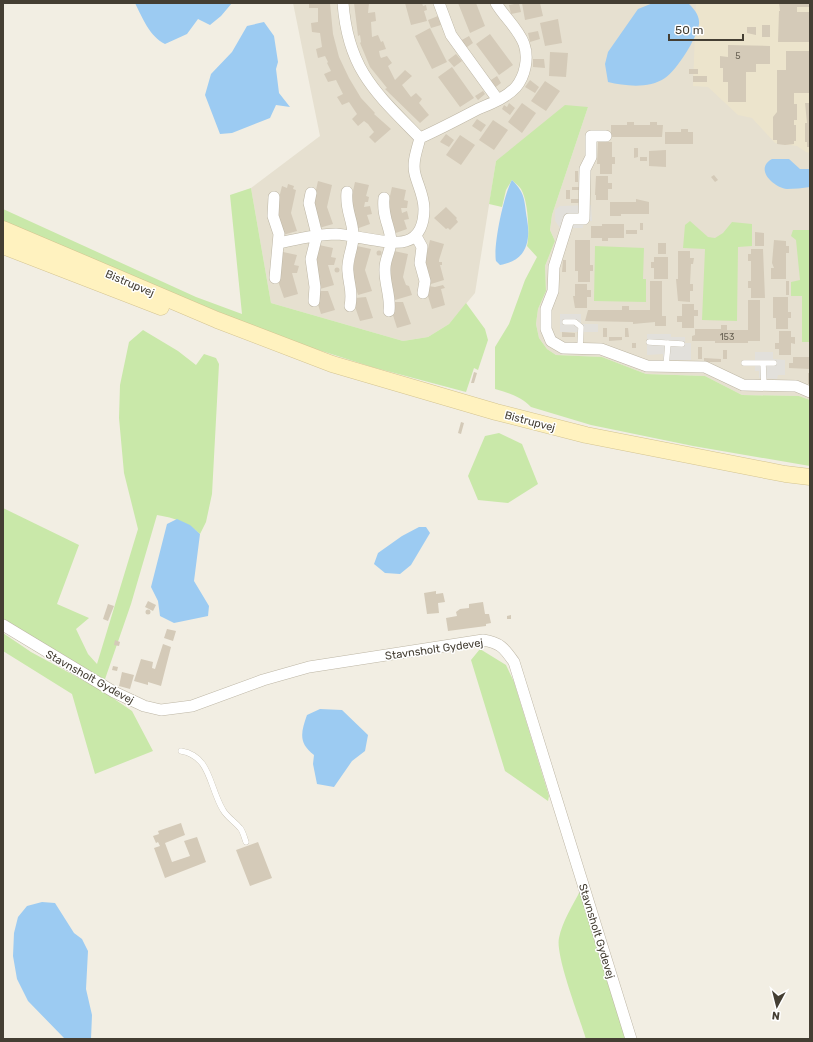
<svg xmlns="http://www.w3.org/2000/svg" width="813" height="1042" font-family="Rubik,sans-serif">
<style>
.residential{fill:#e6e0d0}
.education{fill:#ece4cc}
.green{fill:#c9e8a9}
.parking{fill:#e2e0db}
.water{fill:#9ccbf2}
.building{fill:#d4cab8}
.lines{fill:none;stroke-linecap:round;stroke-linejoin:round}
.lane-casing{stroke:#bdb6a5;stroke-width:6}
.street-casing{stroke:#bdb6a5;stroke-width:12}
.secondary-casing{stroke:#d4c491;stroke-width:17}
.lane{stroke:#fff;stroke-width:5.5}
.street{stroke:#fff;stroke-width:11}
.secondary{stroke:#fff2bf;stroke-width:16}
.labels{text-anchor:middle;stroke-width:3;stroke-linejoin:round;paint-order:stroke}
.number-label{font-size:9px;fill:#686154}
.street-label{font-size:11px;fill:#443e33;stroke:#fff}
</style>
<rect width="100%" height="100%" fill="#f2eee3"/>
<path class="residential" d="M293 3H810V400L799 396 742 395 705 376 646 374 602 357 556 355 547 349 539 338 536 324 538 309 546 291 545 266 555 241 550 230 552 215 588 107 496 161 475 293 449 324 428 337 403 341 271 303 251 188 320 136Z"/>
<path class="education" d="M696 3H810V153L806 152 797 146 775 143 752 118 738 115 708 87 693 86Z"/>
<path class="green" d="M565 105 588 107 552 215 550 230 555 241 545 266 546 291 538 309 536 324 539 338 547 349 556 355 602 357 646 374 705 376 742 395 799 396 810 400V466L693 446 591 425 531 407C521 397 509 393 495 389V347L509 324 525 280 537 257 527 246C530 234 528 200 521 189 519 186 515 183 512 180L506 190 502 207 489 204 496 161Z
M251 188 271 303 403 341 428 337 449 324 466 303 485 329 488 340 478 370 474 368 466 392 372 367 281 338 3 222V209L196 297 242 314 230 195Z
M690 221 708 237 715 238 723 233 732 222 752 224V246L738 247 737 321 702 320 705 249 683 248 685 225Z
M793 230H810V342H802V296H791V282L800 280 796 240 791 236Z
M595 246 644 248 643 279H646V302L594 301Z
M143 330 178 351 196 365 204 354 216 358 219 364 212 494 206 522 200 534C187 522 175 518 157 515L131 604 104 682 3 621V508L79 545 57 604 89 618 76 629 88 654 97 664 138 529 124 473 119 418 120 385 129 342Z
M499 433 522 444 538 484 508 503 478 500 468 476 485 436Z
M3 633 31 652 101 690 132 711 153 751 95 774 72 694 3 651Z
M480 649 506 665 514 682 549 796 548 801 505 771 471 660Z
M580 891 627 1039H586C580 1019 555 955 559 938 562 922 573 905 580 891Z"/>
<path class="parking" d="M591 205 592 221H583V228H560L555 221V210L560 206Z
M560 314H581V324H598V332H560Z
M647 334H671V337H685V343H691V360H663V354L647 355Z
M755 352H773V359L785 360V375H778L777 379 759 378V371H755Z"/>
<path class="water" d="M135 3H232L221 16 210 25 198 19 187 34 165 44C150 37 142 17 135 3Z
M653 3H688C693 8 700 15 699 24 697 38 677 70 665 78 649 89 625 86 608 82L605 64 608 52 638 9Z
M264 22 274 36 278 62 276 69 279 93 290 107 276 105 270 118 232 133 220 134 205 95 211 74 232 52 247 26Z
M772 159H789L800 169H810V187C803 188 794 189 787 189 773 187 754 169 772 159Z
M512 180C526 194 524 201 527 219 531 242 526 261 500 265L496 261C493 246 504 194 512 180Z
M177 519 190 525 200 534 194 581 209 606 208 616 174 623 160 616 158 601 151 587 167 524Z
M419 527H426L430 533 411 565 400 574 385 573 374 564 378 553 402 536Z
M320 709 342 710 368 735 365 751 352 761 334 787 317 784 313 764 314 755C298 743 301 732 307 715Z
M42 902 55 903 74 933 82 939 88 951 86 989 92 1015 91 1039 64 1038 28 1001 17 979 13 956 14 933 18 917 27 906Z"/>
<path class="building" d="M309 3H330L333 34 339 57 349 78 361 98 375 113 374 114 391 129 375 143 369 137 374 132 368 124 364 121 358 126 352 119 357 114 349 102 342 105 337 97 343 94 336 80 328 82 324 74 331 71 327 63 328 62 325 56 318 58 316 49 322 47 320 33 312 32 311 23 318 22V8H309Z
M354 3H369L368 13 375 12 376 21 371 22 372 37 378 35 381 42 383 41 386 49 379 51 380 56 381 58 387 56 392 63 388 66 395 80 405 70 412 76 402 85 411 97 416 93 422 99 419 103 429 115 420 123 385 89 387 88 370 67 360 43 361 42 360 35 358 36Z
M405 3H422L423 6 426 5 427 10 424 11 427 21 411 25Z
M458 3H476L485 26 470 33Z
M519 3 521 12 511 14 509 5Z
M522 3H540L543 16 525 20Z
M779 3H810V7H797V12H810V42H778L779 11H780Z
M438 16 441 25 431 28 428 20Z
M558 19 562 43 545 46 540 23Z
M762 25H770V37H762Z
M747 27H756V35L747 33Z
M430 28 447 62 432 69 415 36Z
M538 31 540 39 530 42 528 33Z
M490 34 513 65 499 75 476 44Z
M469 36 473 43 464 49 460 41Z
M728 45 770 46V64H756V72H746V102H728V82H723V68H720V56L728 57Z
M786 51H810V93H794V104H797V120H794V125H796V141H794V144L785 145 777 144V140H773V117L777 112V70H786Z
M550 52 568 53 566 77 549 76Z
M456 54 462 61 454 67 448 60Z
M533 59H544L545 68 533 67Z
M452 67 474 98 460 107 438 77Z
M689 69H698V74H689Z
M497 76 501 83 493 89 488 82Z
M693 76H707V82H693Z
M530 80 539 87 535 93 525 87Z
M545 81 560 91 546 111 531 101Z
M483 91 485 94 478 100 475 96Z
M509 103 515 108 510 115 502 109 504 105 507 107Z
M522 103 536 113 522 133 508 122Z
M805 103H810V147H807V142H805V123H807Z
M477 119 486 125 481 132 472 126Z
M493 120 508 130 494 150 479 140Z
M627 122H634V125H650V122H657V125H663L662 137H611V125H627Z
M681 129H688V132H693V144H665V132H681Z
M446 134 454 140 449 147 440 142Z
M460 135 475 145 461 165 446 155Z
M598 142H612V157H615V164H612V174H600V164H597Z
M634 148H638V157L634 158Z
M666 150V167L649 166V151Z
M640 157H647V161H640Z
M575 171H578V182H575Z
M714 175 718 180 715 182 711 177Z
M596 176H608V183H612V189H608V200H596V195H595Z
M318 181 332 185 327 207 333 224 319 228 314 199Z
M355 182 369 185 366 196 369 197 368 202H365L364 207 370 206 372 214 367 215 370 224 356 229 351 200Z
M288 184 294 186 293 189 296 190 291 213 297 231 283 235 277 206 282 186 287 188Z
M392 187 406 190 404 200 408 201 407 208H401L402 213 407 211 409 219 404 220 407 229 393 234 388 205Z
M572 187H579V190H572Z
M566 190H570V199H566Z
M571 199H580V203H571Z
M636 199 649 202V214H621V216H610V202H636Z
M446 207 457 218 456 219 458 222 450 230 448 228 446 229 434 218Z
M640 223H643V230H640Z
M602 224H624V238H608V241H602V238H591V226H602Z
M626 230H637V234H626Z
M755 232 764 233V246H755Z
M430 240 444 244 439 260V262H442V265H440L444 280 431 284 426 268V257Z
M575 240H590V265H593V271H590V282H578V271H575Z
M774 240 786 241V246H789V253H786V279H771V268H774L772 263Z
M658 243H666V254H658Z
M319 245 333 248 331 257 336 258 334 265H328L334 285 320 289 315 262Z
M357 246 371 249 365 270 372 291 358 295 352 276Z
M751 249H763L765 298H751V288H748V281H751V261H748V254H751Z
M376.5 253a2.5 2.5 0 1 1 5 0a2.5 2.5 0 1 1-5 0Z
M394 251 408 254 403 277 406 285 409 286 412 295 395 300 390 281 389 270Z
M678 251H690V258H694L693 264H691L690 284H693V291H690V302L678 301 676 279H678Z
M283 252 297 255 294 265 299 266 297 273H292L298 294 284 298 278 281 279 270Z
M654 257H668V279H654V268H651V262H654Z
M563 260H566V272H562Z
M334.5 270a2.5 2.5 0 1 1 5 0a2.5 2.5 0 1 1-5 0Z
M650 281H662V316H666V326H655V322L633 324V322L585 321 588 310H622V306H629V310H650Z
M786 281H789V295H786Z
M575 284H587V290H591V297H587V308H575L573 296H575Z
M443 285 445 288 441 289 445 305 432 309 427 293 428 286 435 287Z
M318 291H328L335 310 321 314 316 298Z
M366 297 373 318 360 321 354 304 355 298Z
M773 297H788V312H791V318H788V329H776V318H773Z
M748 300H760V341H748V343H715V341H692V336L695 335V329H721V325H727V330H748Z
M393 302H403L411 324 397 328 391 309Z
M682 304H694V310H698V316H694V328H682V322H677V316H682Z
M603 328H607V337H603Z
M625 328H628L629 337H625Z
M779 331H791V337H795V344L791 343V355H779V349H775V343H779Z
M562 332 575 333V337H562Z
M609 337H622V340L609 341Z
M632 343H636V348H632Z
M698 347H702V359H698Z
M723 350H727V359H723Z
M793 357H810V369L789 368V363H793Z
M704 358 721 359V362H704Z
M474 372 477 373 474 383H471Z
M808 373H810V384H808Z
M461 422 464 423 461 434 458 433Z
M436 591V594L443 593 445 602 438 603 439 613 427 614 424 593Z
M148 601 156 605 153 611 145 607Z
M483 602 485 614H489L491 623 486 624V626L448 631 446 618 457 616 456 612 460 609 469 608V604Z
M108 604 114 606 108 621 103 619Z
M145.5 612a2.5 2.5 0 1 1 5 0a2.5 2.5 0 1 1-5 0Z
M511 615V619H507V616Z
M167 629 176 631 173 641 164 638Z
M115 640 120 642 119 646 114 645Z
M163 644 171 647 161 686 148 682V685L134 681 141 659 153 662 152 668 155 669Z
M113 666 118 667 117 671 112 670Z
M122 672 134 675 130 689 119 686Z
M181 823 185 835 165 843 172 862 190 856 184 841 197 837 206 862 165 878 154 848 160 846 158 842 156 843 153 836 159 834 158 831Z
M258 842 272 878 250 886 236 850Z"/>
<g class="lines">
<defs>
<path id="lane" d="M565 322H575L581 327 580 348
M649 342 682 344
M744 363H774
M763 363 764 386
M666 367 668 343
M181 751C211 756 209 787 223 810 227 817 234 821 240 828 243 831 244 837 246 842"/>
<path id="street" d="M343 3C348 70 376 93 420 138
M439 3 451 35 498 100
M606 136H591V157L585 169 584 219H569L554 267 553 291 546 309V329L551 341 563 348 601 349 647 366 705 367 743 385 796 386 810 392
M347 192C345 211 353 219 353 235 354 247 346 260 348 272 349 287 353 290 350 306
M311 193 309 203 317 235 311 259 315 287 314 301
M274 197 273 216 279 234 275 278
M384 198C382 217 390 226 391 241 391 250 385 259 385 268 384 283 391 296 389 311
M416 236 422 247 420 263 425 281 423 293
M279 243C298 239 317 234 336 234 355 235 391 246 406 241 420 237 424 222 424 209 424 196 418 186 415 174 412 162 417 150 420 138 440 129 459 119 478 109 490 104 506 98 516 87 525 76 529 58 524 44 518 28 504 17 496 3
M3 625 114 692 144 706 161 710 192 706 263 680 309 667 483 640C501 643 504 648 514 662L631 1039"/>
<path id="secondary" d="M3 229 217 320 332 364 496 412 586 435 785 474 810 477
M3 246 161 307"/>
</defs>
<use href="#lane" class="lane-casing"/>
<use href="#street" class="street-casing"/>
<use href="#secondary" class="secondary-casing"/>
<use href="#lane" class="lane"/>
<use href="#street" class="street"/>
<use href="#secondary" class="secondary"/>
</g>
<g class="labels">
<g class="number-label">
<text x="738" y="59">5</text>
<text x="727" y="340">153</text>
</g>
<g class="street-label">
<text transform="translate(130 283) rotate(23)" y="4">Bistrupvej</text>
<text transform="translate(530 421) rotate(15)" y="4">Bistrupvej</text>
<text transform="translate(434 649) rotate(-8)" y="4">Stavnsholt Gydevej</text>
<text transform="translate(90 677) rotate(29)" y="4">Stavnsholt Gydevej</text>
<text transform="translate(597 931) rotate(73)" y="4">Stavnsholt Gydevej</text>
</g>
</g>
<rect width="813" height="1042" fill="none" stroke="#443e33" stroke-width="8"/>
<g transform="translate(777 1006) rotate(187)" stroke="#ffffff" stroke-width="3" paint-order="stroke">
<path d="M0-3L7 15L0 10L-7 15Z" fill="#443e33"/>
<text y="-6" font-size="11" font-weight="bold" text-anchor="middle" fill="#443e33">N</text>
</g>
<path d="M669 34v6h74v-6" fill="none" stroke="#443e33" stroke-width="2"/>
<text x="675" y="34" font-size="12" fill="#443e33" stroke="#ffffff" stroke-width="3" paint-order="stroke">50 m</text>
</svg>
